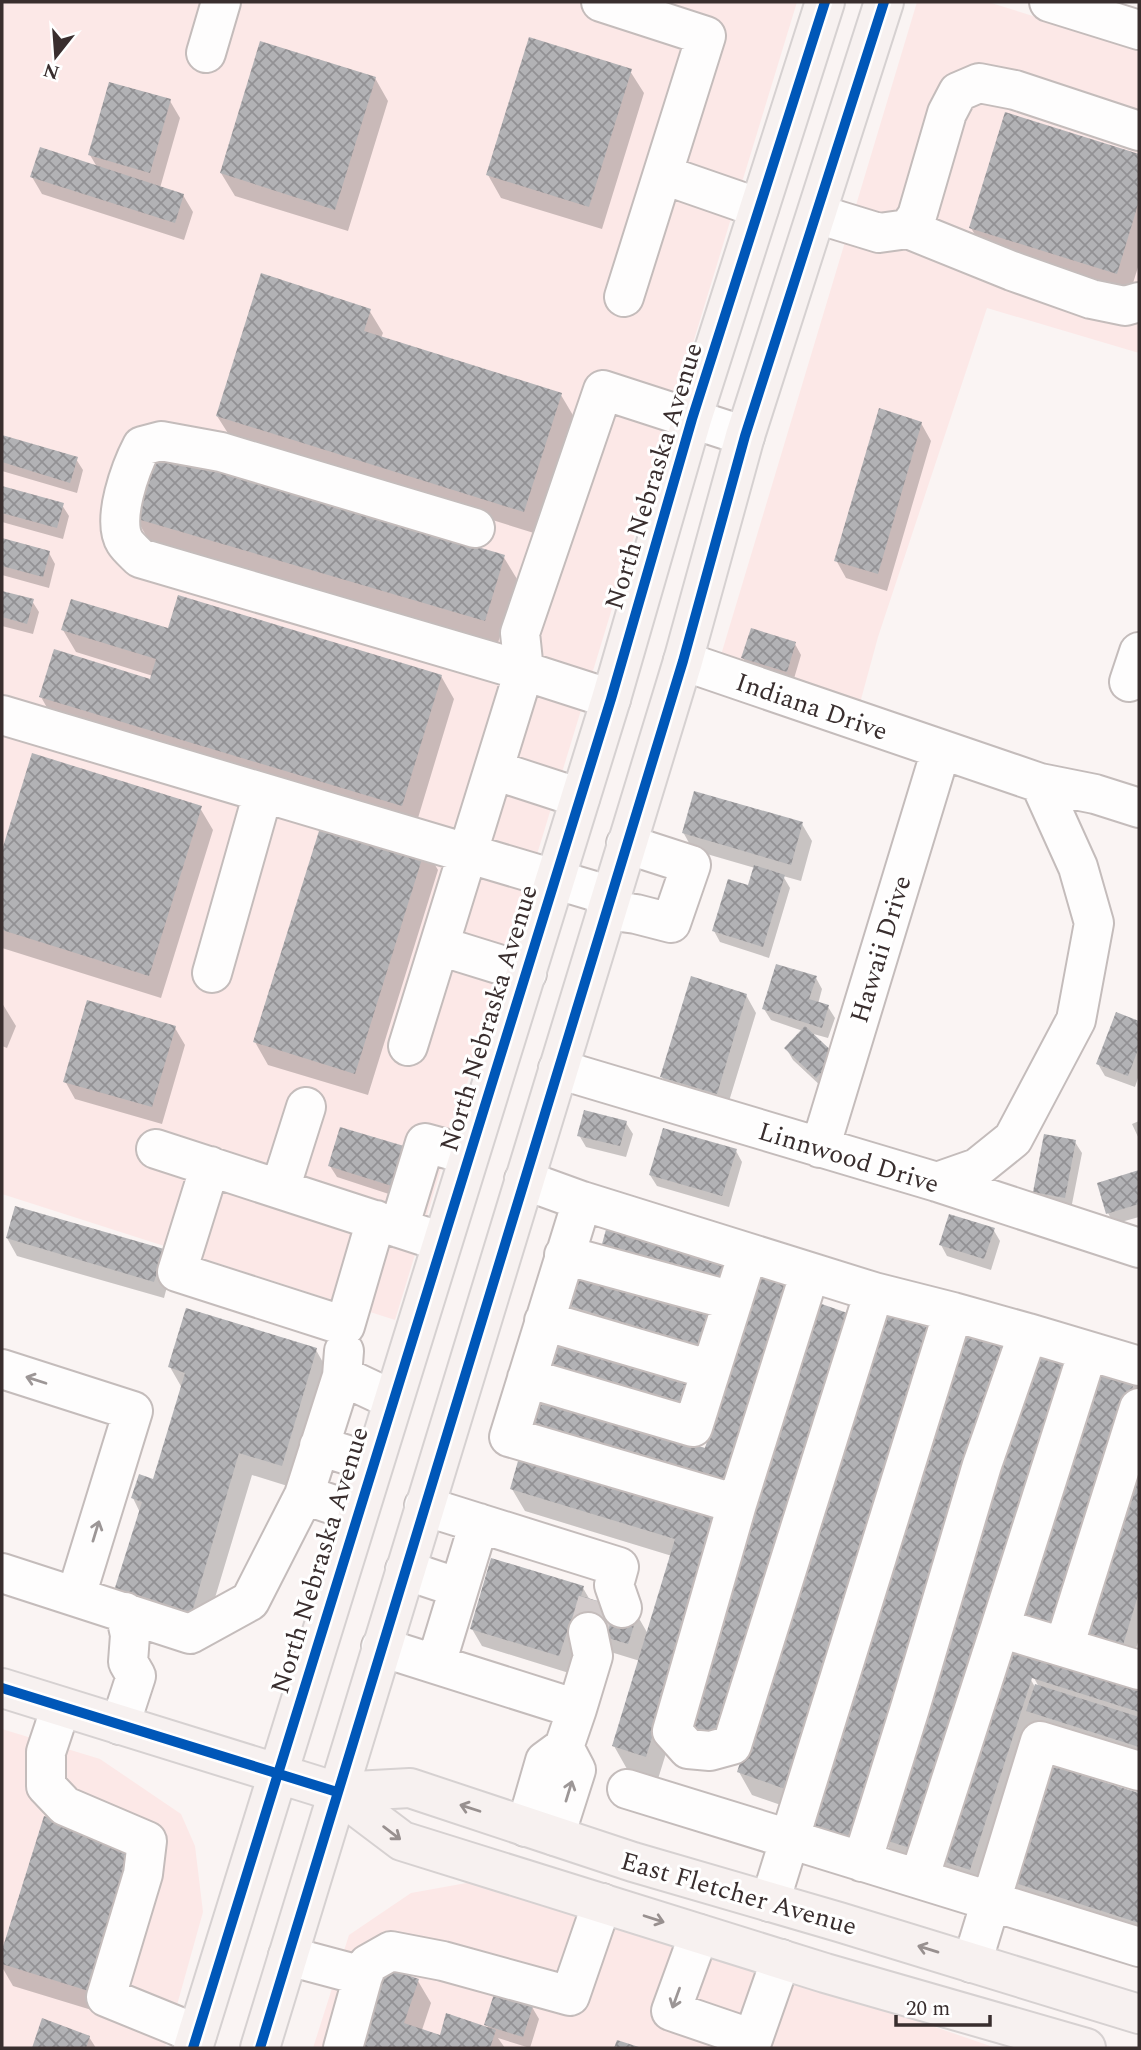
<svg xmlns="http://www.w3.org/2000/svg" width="1141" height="2050" font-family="Spectral,serif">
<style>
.built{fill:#fce8e7}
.shadow{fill:#0003;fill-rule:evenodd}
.building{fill:url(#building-cross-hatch)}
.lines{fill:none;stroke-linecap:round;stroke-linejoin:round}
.minor-tunnel{stroke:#d3cccc;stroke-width:38;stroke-dasharray:38 19;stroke-linecap:butt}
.minor-casing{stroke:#c4bcbb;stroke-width:42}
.major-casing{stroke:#d6d1d1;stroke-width:42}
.minor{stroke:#fefdfd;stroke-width:38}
.major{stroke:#f7f1f0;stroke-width:38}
.cycleway-casing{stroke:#fff;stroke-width:15}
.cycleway{stroke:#0057b8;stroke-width:10}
.oneway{stroke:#9c9696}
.oneway2{stroke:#98908f}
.labels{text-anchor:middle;stroke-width:6;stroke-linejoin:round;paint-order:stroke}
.street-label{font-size:26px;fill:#392e2e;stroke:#fff}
</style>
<defs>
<pattern id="building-cross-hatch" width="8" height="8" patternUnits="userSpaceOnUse" patternTransform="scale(1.75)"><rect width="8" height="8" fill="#b2b2b5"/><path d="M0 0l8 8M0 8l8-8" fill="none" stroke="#929194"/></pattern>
</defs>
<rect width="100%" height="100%" fill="#faf4f3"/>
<path class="built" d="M2 2H797L395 1320 2 1194Z
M917 2H988L1139 49V353L987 308 878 637 860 703 721 655Z
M2 1729 100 1759 181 1814 195 1846 203 1912 165 2048H2Z
M472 1882 877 2007 996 2048H313L349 1935 411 1893Z"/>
<path class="shadow" d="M630 71 644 93 602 229 501 198 488 175Z
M375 78 388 101 348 231 235 196 221 173Z
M170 101 180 118 160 188 183 195 193 212 184 240 42 194 32 177 97 167 90 155Z
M1006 114 1139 156V264L1129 296 984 250 971 228Z
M369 310 383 333 381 338 561 395 574 417 537 534 231 438 217 416Z
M921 423 931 441 887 591 846 578 836 560Z
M2 437 76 459 83 470 77 493 2 471Z
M2 488 62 505 69 516 63 539 2 522Z
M136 518 503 556 517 579 498 643 149 541Z
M2 540 49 553 55 564 49 588 2 575Z
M2 593 32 601 39 612 33 634 2 626Z
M63 630H169L441 676 454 699 415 828 54 720 41 697 152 681 153 676 76 652Z
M795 644 801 655 793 682 750 669 743 658Z
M33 756 200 808 213 830 161 998 2 948V856Z
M802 824 812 841 801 881 783 876 790 888 769 958 720 942 714 931 749 888 755 868 693 850 683 832Z
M425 848 438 870 368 1095 268 1065 255 1042Z
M816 978 822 989 818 1004 828 1007 835 1018 828 1038 810 1033 835 1057 823 1088 793 1060 786 1048 803 1031 771 1020 764 1009Z
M746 995 756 1013 726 1111 672 1094 662 1077Z
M2 1003 16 1026 7 1048 2 1046Z
M1117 1015 1139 1023V1075L1135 1087 1105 1076 1098 1064Z
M175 1028 185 1045 162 1124 75 1099 65 1081Z
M1139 1121V1139L1132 1124Z
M626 1123 633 1134 626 1157 586 1147 579 1135Z
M1075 1142 1082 1153 1071 1209 1042 1203 1035 1192Z
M736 1151 742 1162 729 1207 657 1186 650 1175Z
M409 1159 398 1197 337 1177 330 1166Z
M1139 1172V1217L1114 1224 1108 1213 1099 1184Z
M993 1229 1000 1241 991 1270 947 1256 941 1245Z
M7 1238 172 1268 164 1298 17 1256Z
M569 1305 716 1314 715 1365 579 1322Z
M316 1350 329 1373 294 1488 252 1475 202 1641 133 1498 154 1481 182 1388 170 1367Z
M1039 1353 928 1872 897 1862 884 1839Z
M948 1354 801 1812 752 1795 739 1772Z
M1134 1381 1139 1391 1066 1642 1019 1612Z
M1139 1456V1639L1132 1662 1095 1650 1084 1632Z
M512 1489 732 1541 658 1779 627 1769 614 1746 640 1661 578 1642 569 1673 482 1646 472 1629 583 1588 590 1600 637 1615 648 1634 672 1556 525 1511Z
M1010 1643 1139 1684V1760L1036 1728 983 1892 955 1883 942 1860ZM1029 1669 1039 1687H1035L1026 1671Z
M1045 1765 1139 1795V1941L1020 1902 1007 1880Z
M45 1818 108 2015 13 1986 2 1967V1955Z
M418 1981 431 2003 422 2030 441 2037 489 2029 486 2024 532 2007 539 2019 530 2048 498 2038 505 2048H357Z
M43 2021 89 2037 96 2048H34Z"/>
<path class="building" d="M529 37 632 69 589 207 486 175Z
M260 41 376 77 335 210 220 173Z
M109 82 171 99 150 173 88 155Z
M1005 112 1139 154V201L1117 274 969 228Z
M40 147 184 194 175 223 30 177Z
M261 273 371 309 364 331 562 393 524 512 216 416Z
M879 408 922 422 878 574 834 561Z
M2 435 78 457 70 483 2 462Z
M154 451 505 555 485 621 134 518Z
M2 486 64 503 57 528 2 513Z
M2 538 50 551 43 577 2 566Z
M2 591 34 599 27 624 2 617Z
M178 595 442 675 402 806 39 697 54 649 150 679 156 659 61 630 71 599 168 628Z
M751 628 796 642 787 672 741 658Z
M32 753 202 806 149 976 2 930V850Z
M694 791 803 822 791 865 682 833Z
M324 815 426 846 355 1074 253 1042Z
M754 865 785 875 763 947 712 931 728 879 748 885Z
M776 964 817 976 809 999 829 1005 822 1028 762 1009Z
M691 976 747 994 717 1094 660 1077Z
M87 1000 176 1026 152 1107 63 1082Z
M1116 1012 1139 1021V1047L1128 1076 1096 1064Z
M805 1026 837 1056 816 1078 784 1048Z
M584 1110 627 1121 620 1146 577 1136Z
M340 1127 404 1146 392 1186 328 1166Z
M663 1128 737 1149 722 1196 649 1175Z
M1044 1134 1076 1140 1065 1198 1033 1192Z
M1139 1170V1204L1106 1214 1097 1183Z
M15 1206 164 1249 154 1282 6 1238Z
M949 1214 995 1228 984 1259 939 1245Z
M610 1215 736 1254 727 1283 602 1244Z
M762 1264 797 1276 728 1493 529 1428 539 1395 705 1448Z
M578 1269 717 1312 705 1348 567 1305Z
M816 1302 853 1315 722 1738 684 1725Z
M186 1308 317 1348 282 1466 239 1453 190 1619 113 1594 142 1502 131 1498 139 1474 153 1479 185 1373 168 1367Z
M884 1312 936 1330 788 1790 737 1772Z
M961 1327 1013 1344 852 1848 799 1831Z
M559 1335 696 1377 685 1412 548 1370Z
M1038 1351 1072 1361 916 1850 882 1839Z
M1096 1367 1135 1380 1057 1625 1017 1612Z
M1139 1453V1592L1123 1645 1083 1632Z
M520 1454 720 1517 646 1757 612 1746 675 1539 510 1489Z
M491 1558 584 1586 581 1596 638 1613 628 1644 569 1626 559 1656 470 1629Z
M1009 1641 1139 1682V1712L1032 1678 970 1870 940 1860Z
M1035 1684 1139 1717V1747L1026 1711Z
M1044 1763 1139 1793V1923L1012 1882Z
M44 1816 141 1845 95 1993 2 1964V1950Z
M381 1966 419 1979 404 2023 440 2035 446 2013 496 2030 490 2048H355Z
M494 1994 533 2006 523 2037 484 2025Z
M42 2018 90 2036 86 2048H32Z
M617 2040 642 2048H614Z"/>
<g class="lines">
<path class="minor-tunnel" d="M588 1632 597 1601"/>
<defs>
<path id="minor" d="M601 2 706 36 624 297
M1049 2 1139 30
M206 53 221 2
M664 175 759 208
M817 214 879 233 908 229 917 216 947 113 958 92 979 83 1015 90 1139 131
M908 229 1012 271 1091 299 1125 306 1139 302
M475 528 221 452 161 441 142 446C131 467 111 520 125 542 128 547 135 553 140 558L524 671 520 633 603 390 745 436
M683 661 1040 783 1095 794 1139 808
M1129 682 1139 652
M2 715 611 896
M494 770 580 798
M606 910 636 914 671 923 691 865 626 844
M440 946 527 973
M212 973 263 793
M408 1046 524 671 611 699
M558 1069 937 1182 1139 1248
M820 1148 941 750
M156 1149 442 1242
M210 1166 177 1272 345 1326 376 1220
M524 1180 582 1201 509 1437 737 1504 672 1731 688 1749 710 1751 732 1745 874 1292 953 1312 770 1902
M937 1182 977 1168 1013 1139 1076 1020 1094 923 1078 867 1040 783
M280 1189 306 1107
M582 1201 874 1292
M399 1228 425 1143 469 1155
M564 1255 733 1301
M953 1312 1028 1333
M544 1321 711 1370
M344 1351 342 1376 393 1400
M1088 1351 1000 1628 1139 1670
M2 1369 133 1411 76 1596
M527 1378 693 1427 748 1253
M319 1446 373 1463
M304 1495 342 1376
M737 1504 810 1272
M424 1506 619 1567 614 1585 622 1608
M405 1570 459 1588
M2 1573 190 1634 250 1601 304 1495 358 1513
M381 1647 577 1709
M1064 1647 1139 1408
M436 1664 479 1523
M61 1707 46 1752V1786L65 1806 147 1841 143 1874 106 1997 197 2034
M120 1725 136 1676 128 1662 130 1635 125 1612
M627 1789 919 1879 1000 1628
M526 1827 545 1761 564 1747 577 1709 593 1656 588 1632
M555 1836 576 1770 564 1747
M862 1862 910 1708 982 1465 1028 1333 1139 1366
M919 1879 1139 1947
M699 1934 671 2011 753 2039 781 1959
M288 1956 363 1976 368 1964 391 1951 443 1961 570 1996 602 1903
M972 1963 1040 1741 1139 1771
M343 2048 363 1976"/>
<path id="major" d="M2 1688 337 1792 402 1841 825 1973 1086 2048
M337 1792 410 1788 633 1862 839 1922 1139 2014
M193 2048 611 699 692 419 825 2
M260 2048 683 661 745 436 884 2"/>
</defs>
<use href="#minor" class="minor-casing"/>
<use href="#major" class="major-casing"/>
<use href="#minor" class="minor"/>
<use href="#major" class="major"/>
<defs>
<path id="cycleway" d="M2 1688 337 1792
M193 2048 611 699 692 419 825 2
M260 2048 683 661 745 436 884 2"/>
</defs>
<use href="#cycleway" class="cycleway-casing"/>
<use href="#cycleway" class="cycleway"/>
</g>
<defs><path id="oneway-shaft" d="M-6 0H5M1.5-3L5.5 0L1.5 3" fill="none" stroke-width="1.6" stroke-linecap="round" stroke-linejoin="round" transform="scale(1.75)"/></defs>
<g class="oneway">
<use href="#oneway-shaft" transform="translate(36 1380) rotate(-162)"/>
<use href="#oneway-shaft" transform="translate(96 1531) rotate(-73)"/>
<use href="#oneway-shaft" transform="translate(569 1791) rotate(-73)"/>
<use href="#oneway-shaft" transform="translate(676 1998) rotate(110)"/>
</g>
<g class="oneway2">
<use href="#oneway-shaft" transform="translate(470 1808) rotate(-162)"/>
<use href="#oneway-shaft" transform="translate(392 1833) rotate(37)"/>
<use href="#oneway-shaft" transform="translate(654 1919) rotate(18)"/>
<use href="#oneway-shaft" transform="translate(928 1949) rotate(-163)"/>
</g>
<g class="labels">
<g class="street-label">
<text transform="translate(653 476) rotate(-73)" y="9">North Nebraska Avenue</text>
<text transform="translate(812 706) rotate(19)" y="9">Indiana Drive</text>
<text transform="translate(880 949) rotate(-73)" y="9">Hawaii Drive</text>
<text transform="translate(488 1018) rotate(-73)" y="9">North Nebraska Avenue</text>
<text transform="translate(849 1157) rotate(17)" y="9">Linnwood Drive</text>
<text transform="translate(319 1560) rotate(-73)" y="9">North Nebraska Avenue</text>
<text transform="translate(739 1893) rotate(16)" y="9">East Fletcher Avenue</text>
</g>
</g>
<rect width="1141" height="2050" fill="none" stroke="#392e2e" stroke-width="7"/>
<g transform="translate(56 56) rotate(197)" stroke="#ffffff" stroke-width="5" paint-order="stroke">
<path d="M0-5L12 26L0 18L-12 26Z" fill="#392e2e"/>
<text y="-10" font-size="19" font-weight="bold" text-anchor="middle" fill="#392e2e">N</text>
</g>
<path d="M896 2015v10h94v-10" fill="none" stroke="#392e2e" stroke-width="3.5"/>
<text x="906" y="2015" font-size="21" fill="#392e2e" stroke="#ffffff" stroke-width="5" paint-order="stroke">20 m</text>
</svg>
